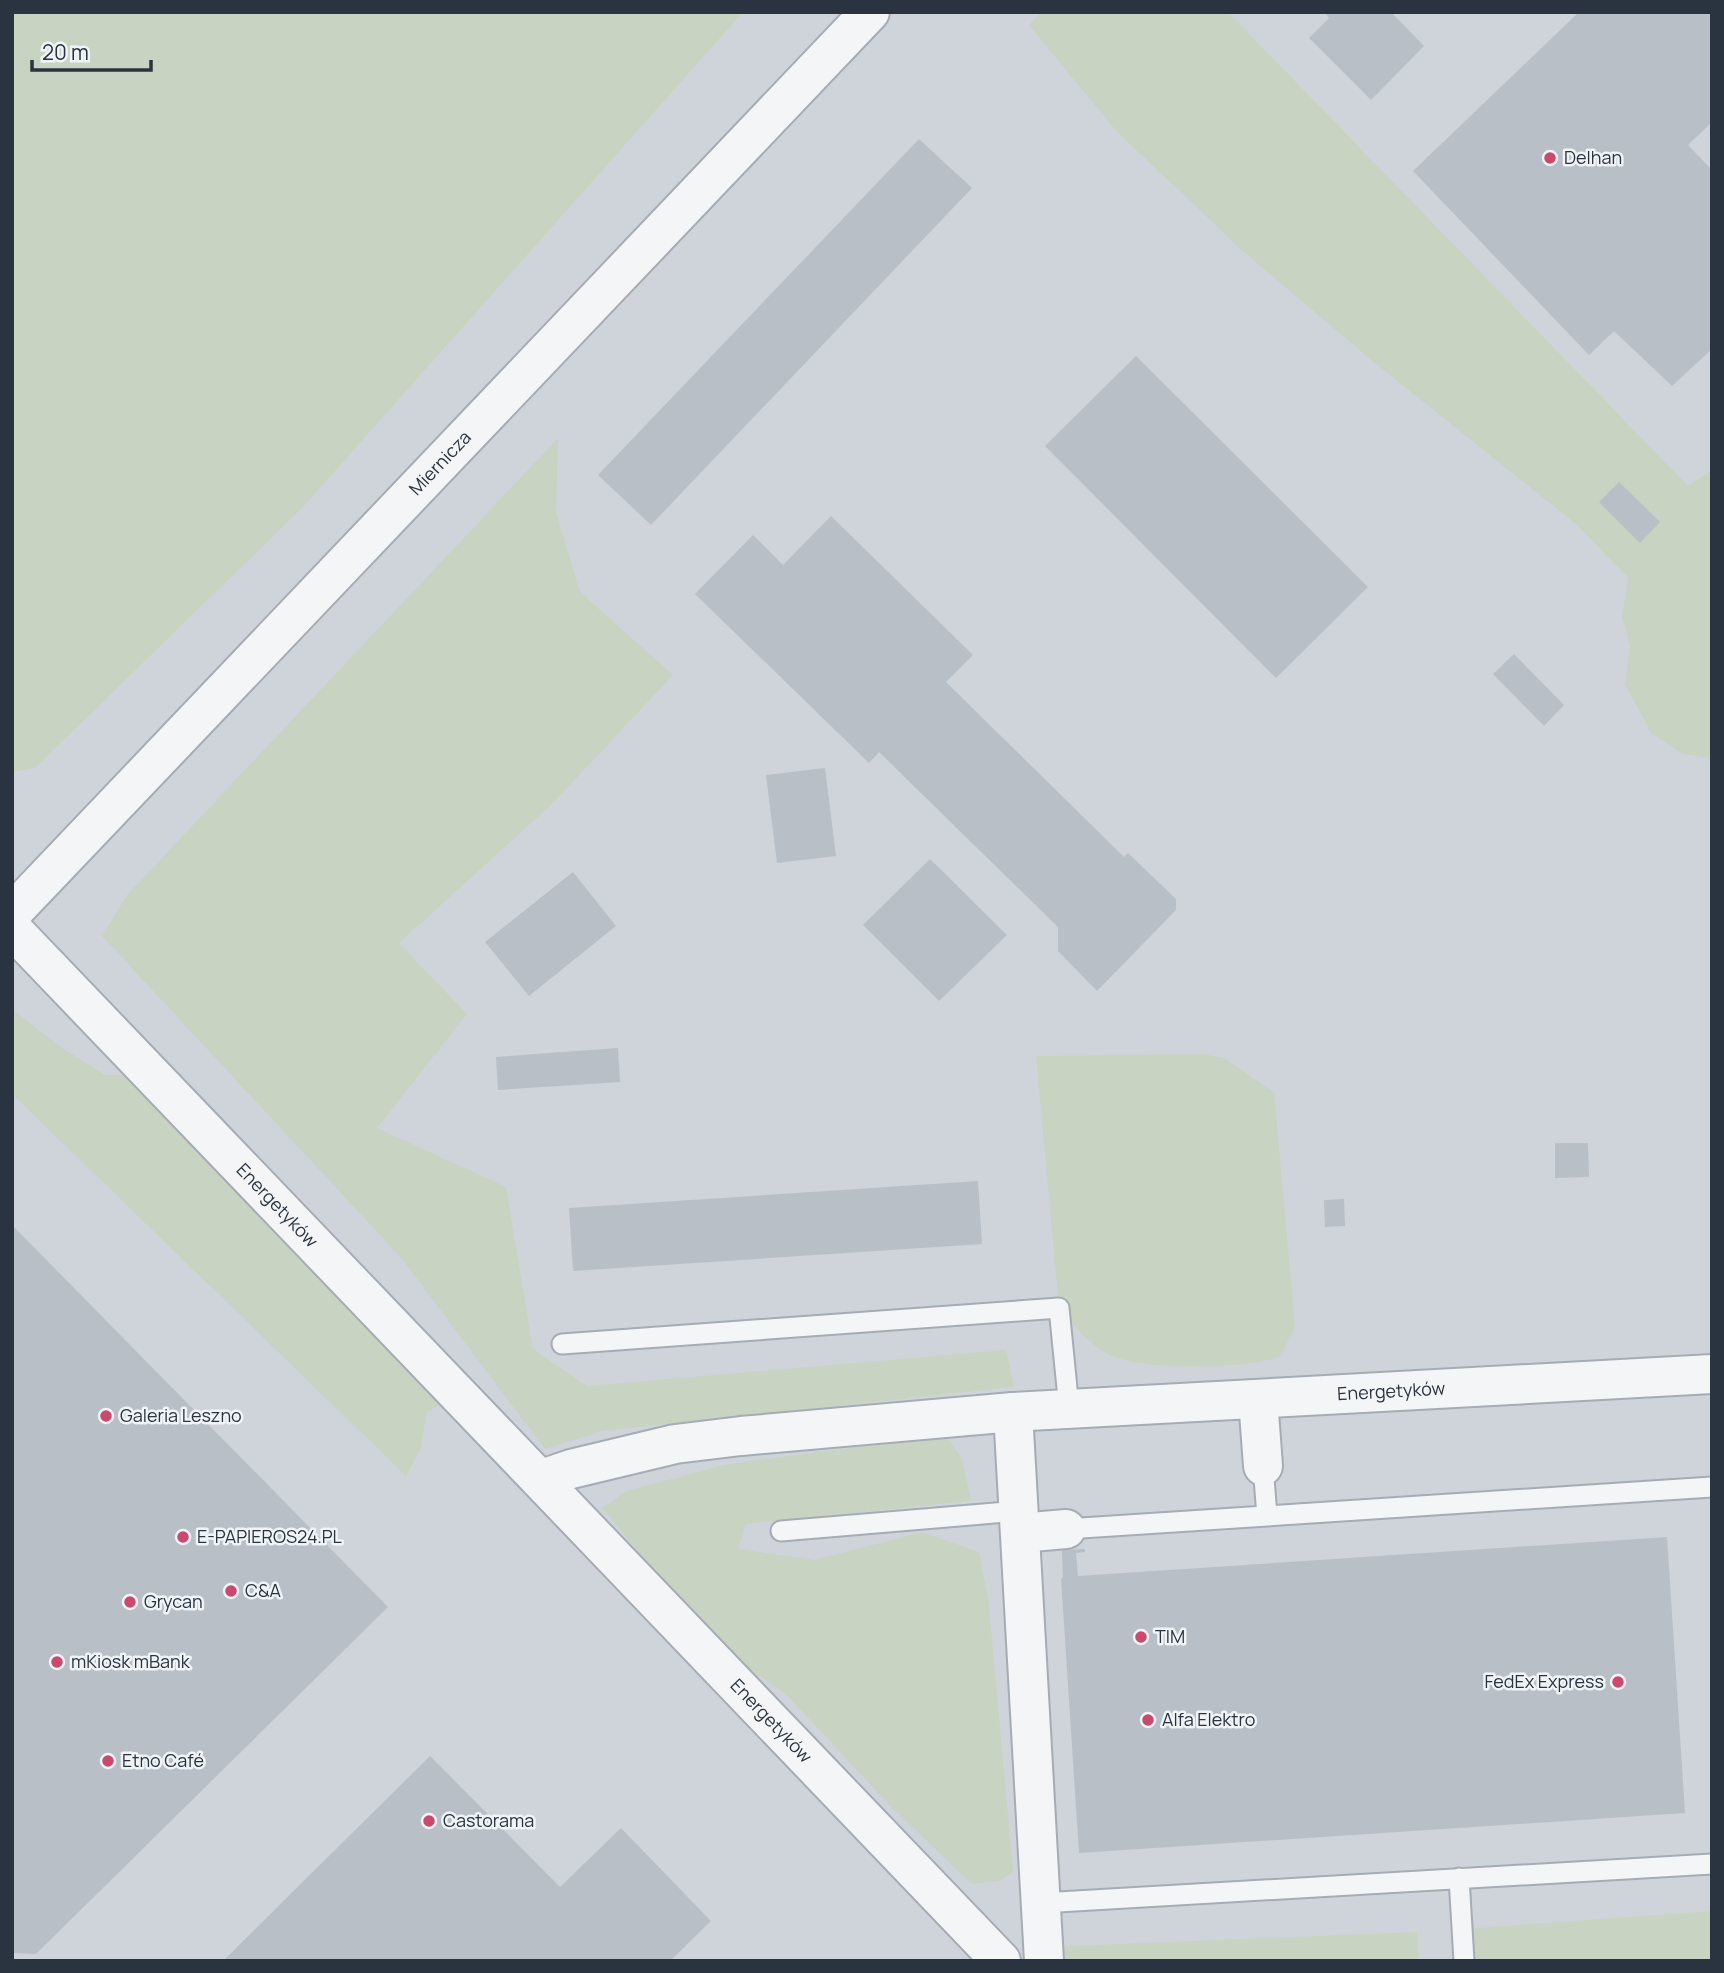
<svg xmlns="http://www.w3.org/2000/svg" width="1724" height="1973" font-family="Manrope,sans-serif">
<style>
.built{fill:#cfd4db}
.green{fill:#c8d3c2}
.building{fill:#b8bfc6}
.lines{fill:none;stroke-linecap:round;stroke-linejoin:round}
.lane-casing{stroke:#a6acb3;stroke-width:23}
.street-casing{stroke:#a6acb3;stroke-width:42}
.lane{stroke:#f3f5f7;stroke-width:19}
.street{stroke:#f3f5f7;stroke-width:38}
.poi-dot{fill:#cb496a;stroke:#f0f4f7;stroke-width:2.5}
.labels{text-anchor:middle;stroke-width:5;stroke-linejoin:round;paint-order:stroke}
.poi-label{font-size:18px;fill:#293440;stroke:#f0f4f7;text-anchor:start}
.street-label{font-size:18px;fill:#293440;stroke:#f0f4f7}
</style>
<rect width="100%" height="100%" fill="#e1e5e9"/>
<path class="built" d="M12 12H1712V1961H12Z"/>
<path class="green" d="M12 12H743L303 507 35 768 12 772Z
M1042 12H1228L1688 486 1712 470V758L1683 754 1652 734 1625 685 1630 646 1622 617 1628 577 1577 525 1371 360 1244 252 1117 132 1029 25Z
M558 438 556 512 580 592 673 675 551 805 399 943 467 1014 377 1128 506 1187 533 1349 587 1386 1006 1350 1014 1387 602 1431 545 1449 403 1260 102 936 127 895Z
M12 1009 59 1046 105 1075H129L463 1389 426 1413 421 1448 406 1476 12 1094Z
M1202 1054 1224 1058 1274 1092 1295 1327 1280 1357C1246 1369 1143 1371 1110 1355 1089 1345 1074 1326 1059 1308L1036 1056Z
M946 1435 962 1459 971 1501 746 1524 738 1549 815 1560 922 1532 979 1552 988 1597 1013 1872 999 1881 972 1884 892 1808 786 1694 719 1648 602 1508 626 1491 724 1465Z
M1712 1911V1961H1464L1462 1929Z
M1417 1932 1419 1961H1044L1043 1947Z"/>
<path class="building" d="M1324 12H1391L1424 46 1371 100 1309 38 1329 18Z
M1579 12H1712V122L1688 145 1712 170V349L1672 386 1614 331 1589 355 1413 171Z
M919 139 972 188 651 525 598 475Z
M1136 356 1368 587 1276 678 1045 446Z
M1619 482 1660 522 1640 543 1599 502Z
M831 516 973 655 946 682 1124 857 1128 853 1176 899V910L1097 991 1058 951V927L879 752 869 763 695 594 753 535 783 565Z
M1514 654 1564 705 1544 726 1493 674Z
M825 768 836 856 777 863 766 775Z
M930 859 1007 935 939 1001 863 925Z
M573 872 616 926 529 996 485 942Z
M618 1048 620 1082 498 1090 496 1057Z
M1555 1143H1588L1589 1177 1555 1178Z
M978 1181 982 1244 573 1271 569 1208Z
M1344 1199 1345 1226 1325 1227 1324 1200Z
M12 1225 388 1607 36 1954 12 1953Z
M1667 1537 1685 1813 1079 1853 1061 1578H1063L1062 1550 1085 1549V1552L1076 1553 1078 1576Z
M430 1756 560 1887 621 1828 711 1921 670 1961H223Z"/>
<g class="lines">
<defs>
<path id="lane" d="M562 1344 1059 1308 1069 1408
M1263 1466 1267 1516
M1066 1529 1712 1487
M781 1531 1019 1511
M1459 1878 1464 1961
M1041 1903 1712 1864"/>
<g id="street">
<path id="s1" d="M12 913 870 12"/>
<path id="s2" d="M12 929 1001 1961"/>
<path d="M1258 1399 1263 1466"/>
<path d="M1013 1412 1044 1961"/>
<path id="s3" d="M542 1479 571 1469 675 1444 741 1436 1013 1412 1712 1374"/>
<path d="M1020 1533 1066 1529"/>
</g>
</defs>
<use href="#lane" class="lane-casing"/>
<use href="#street" class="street-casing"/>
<use href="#lane" class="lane"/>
<use href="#street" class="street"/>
</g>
<g class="poi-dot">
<circle cx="1550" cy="158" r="7"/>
<circle cx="106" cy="1416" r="7"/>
<circle cx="183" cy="1537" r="7"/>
<circle cx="231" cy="1591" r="7"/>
<circle cx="130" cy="1602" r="7"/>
<circle cx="1141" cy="1637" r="7"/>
<circle cx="57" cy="1662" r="7"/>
<circle cx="1618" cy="1682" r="7"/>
<circle cx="1148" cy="1720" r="7"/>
<circle cx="108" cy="1761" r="7"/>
<circle cx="429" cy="1821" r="7"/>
</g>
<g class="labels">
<g class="poi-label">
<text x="1564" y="164">Delhan</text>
<text x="120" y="1422">Galeria Leszno</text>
<text x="197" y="1543">E-PAPIEROS24.PL</text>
<text x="245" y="1597">C&amp;A</text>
<text x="144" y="1608">Grycan</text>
<text x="1155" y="1643">TIM</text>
<text x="71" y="1668">mKiosk mBank</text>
<text x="1604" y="1688" text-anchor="end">FedEx Express</text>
<text x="1162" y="1726">Alfa Elektro</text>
<text x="122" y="1767">Etno Café</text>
<text x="443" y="1827">Castorama</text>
</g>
<g class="street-label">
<text dy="6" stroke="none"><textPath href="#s1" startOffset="621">Miernicza</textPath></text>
<text dy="6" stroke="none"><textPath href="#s2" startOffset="383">Energetyków</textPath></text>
<text dy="6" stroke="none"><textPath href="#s3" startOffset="856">Energetyków</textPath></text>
<text dy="6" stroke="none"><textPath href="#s2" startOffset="1097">Energetyków</textPath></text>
</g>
</g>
<rect width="1724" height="1973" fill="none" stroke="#293440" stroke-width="28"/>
<path d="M32 60v10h119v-10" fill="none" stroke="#293440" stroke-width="3.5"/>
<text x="42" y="60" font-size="21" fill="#293440" stroke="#f0f4f7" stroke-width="5" paint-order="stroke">20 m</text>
</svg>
